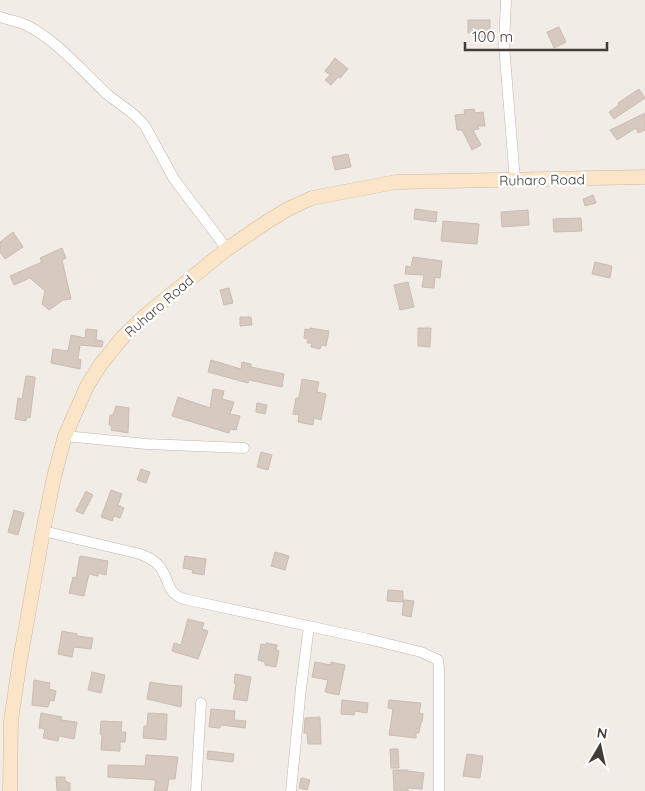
<svg xmlns="http://www.w3.org/2000/svg" width="645" height="791" font-family="Quicksand,sans-serif">
<style>
.building{fill:#d5c9c0;stroke:#ccbcb1}
.lines{fill:none;stroke-linecap:round;stroke-linejoin:round}
.street-casing{stroke:#bfb5ad;stroke-width:11}
.secondary-casing{stroke:#d1b99c;stroke-width:15}
.street{stroke:#fff;stroke-width:10}
.secondary{stroke:#fae5c8;stroke-width:14}
.labels{text-anchor:middle;stroke-width:5;stroke-linejoin:round;paint-order:stroke}
.street-label{font-size:14px;fill:#443c36;stroke:#fff}
</style>
<rect width="100%" height="100%" fill="#f2ece6"/>
<path class="building" d="M468 20H490V33H487L486 38 478 37V33H468Z
M559 27 566 42 554 48 547 32Z
M335 58 348 69 340 78 338 77 331 85 325 80 330 75 325 71Z
M639 89 645 98 614 119 609 112 619 105 618 103Z
M474 109 475 113 483 112 485 126H478L479 129 473 130 481 145 472 150 462 130H457L455 115 465 114 464 110Z
M645 113V130L638 133 636 128 617 140 610 130Z
M348 154 351 167 335 170 332 157Z
M593 195 596 203 585 206 583 199Z
M415 209 437 212 436 222 414 219Z
M528 210 529 225 502 227 501 212Z
M581 218 582 231 554 232 553 219Z
M443 221 479 224 477 244 441 241Z
M13 232 23 247 5 259 0 252V242Z
M62 248 66 258 62 260 71 299 63 300 49 310 42 304 45 291 30 278 14 285 10 276 42 262 40 258Z
M413 257 442 261 440 278 435 277 434 288 422 287 424 275 405 274 406 266 411 267Z
M595 262 612 266 610 278 592 274Z
M408 282 414 307 400 310 394 285Z
M229 288 233 303 224 305 220 290Z
M240 317H251L252 325 240 326Z
M310 328 329 331 326 346 321 345 320 349 311 347 312 343H307L308 339 304 338 305 329 310 330Z
M418 328H431L430 347 418 346Z
M86 329 97 330 96 340 103 341 102 347 80 345 78 359 81 360 80 369 51 363 53 349 68 351 71 335 85 338Z
M211 360 241 369 242 362 251 364V367L284 374 282 387 249 380 248 383 208 372Z
M26 376 35 377V379L30 418 27 417 26 421 15 419 18 398 22 399Z
M302 379 319 382 317 392 326 394 321 420 314 418 313 425 298 422 299 415 293 414 296 398H299Z
M213 389 224 391 222 399 234 402 230 414 240 416 236 430 230 429 229 433 172 416 178 397 210 408Z
M257 403 267 405 265 414 256 412Z
M116 406 129 408 128 433 111 430 112 426 109 425 110 415H113Z
M261 452 272 455 268 470 257 467Z
M141 469 150 472 146 483 137 480Z
M111 490 122 494 118 505 124 508 120 518 114 516 112 521 101 517Z
M86 491 93 495 83 514 76 511Z
M14 510 24 513 18 535 8 532Z
M275 552 289 556 285 570 271 566Z
M80 556 108 561 106 575 98 573V576L89 574 84 596 69 593 73 577 76 578Z
M185 556 206 559 204 575 192 573 193 570 183 568Z
M388 590 403 591V602L387 601Z
M404 600 414 601 411 617 402 615Z
M188 619 204 623 202 629 208 631 198 659 172 651 174 643 181 645Z
M62 631 77 634V636L93 638 91 649 74 647 72 657 58 654Z
M266 643 277 645 276 650 279 651 276 667 265 665V662L258 660 261 644 266 645Z
M315 662 331 665V662L345 665 339 695 325 692 328 680 312 677Z
M92 672 105 675 101 693 88 690Z
M235 674 251 677 247 701 233 699 236 684 234 683Z
M34 680 50 683 49 689 56 691 54 701 50 700 48 707 32 705Z
M150 682 168 685 182 686 181 707 147 699Z
M342 700 368 703 367 713 355 711 354 715 341 714Z
M389 700 421 703 419 713 423 714 422 722H421L419 733H416V738L389 735 393 709 388 708Z
M211 709 235 711 234 720 246 721 245 728 221 725 220 728 209 727Z
M41 713 62 717 61 720 77 722 74 739 59 736 58 741 43 738 45 729 39 728Z
M148 713 167 714 166 740 143 738 144 726H147Z
M320 717 321 744H308L307 733H304L305 718Z
M101 721 122 722 121 732H126L125 742H120V751L101 750 102 734H100Z
M390 749H398L399 768H391Z
M208 751 234 754 233 762 207 759Z
M467 754 483 756 480 778 463 776Z
M146 755 178 757 175 779H169L167 791H154L156 780 108 777V765L145 766Z
M393 770H408V771L424 773 422 789 408 788V791H394Z
M56 777H65V781L70 783V791H57Z
M301 778 310 780 307 790 299 788Z"/>
<g class="lines">
<defs>
<path id="street" d="M506 0 504 45 515 181
M0 17C8 20 17 21 26 25 58 41 81 70 107 94 120 105 134 112 145 126L174 179 227 249
M65 436 147 444 244 448
M43 531 140 554C147 557 155 560 160 567 170 580 166 593 184 599L368 639 421 652 438 660 439 668V791
M196 791 201 703
M291 791 301 688 309 626"/>
<path id="secondary" d="M10 791 11 721 19 666 43 531 54 477 65 436 87 386 101 364 122 338 147 314 227 249 268 221 288 209 312 198 396 182 645 177"/>
</defs>
<use href="#street" class="street-casing"/>
<use href="#secondary" class="secondary-casing"/>
<use href="#street" class="street"/>
<use href="#secondary" class="secondary"/>
</g>
<g class="labels">
<g class="street-label">
<text transform="translate(542 180) rotate(-1)" y="5">Ruharo Road</text>
<text transform="translate(159 306) rotate(-41)" y="5">Ruharo Road</text>
</g>
</g>
<g transform="translate(600 746) rotate(9)" stroke="#ffffff" stroke-width="4" paint-order="stroke">
<path d="M0-4L9 19L0 12L-9 19Z" fill="#443c36"/>
<text y="-8" font-size="14" font-weight="bold" text-anchor="middle" fill="#443c36">N</text>
</g>
<path d="M465 42v8h142v-8" fill="none" stroke="#443c36" stroke-width="2.5"/>
<text x="472" y="42" font-size="15" fill="#443c36" stroke="#ffffff" stroke-width="4" paint-order="stroke">100 m</text>
</svg>
